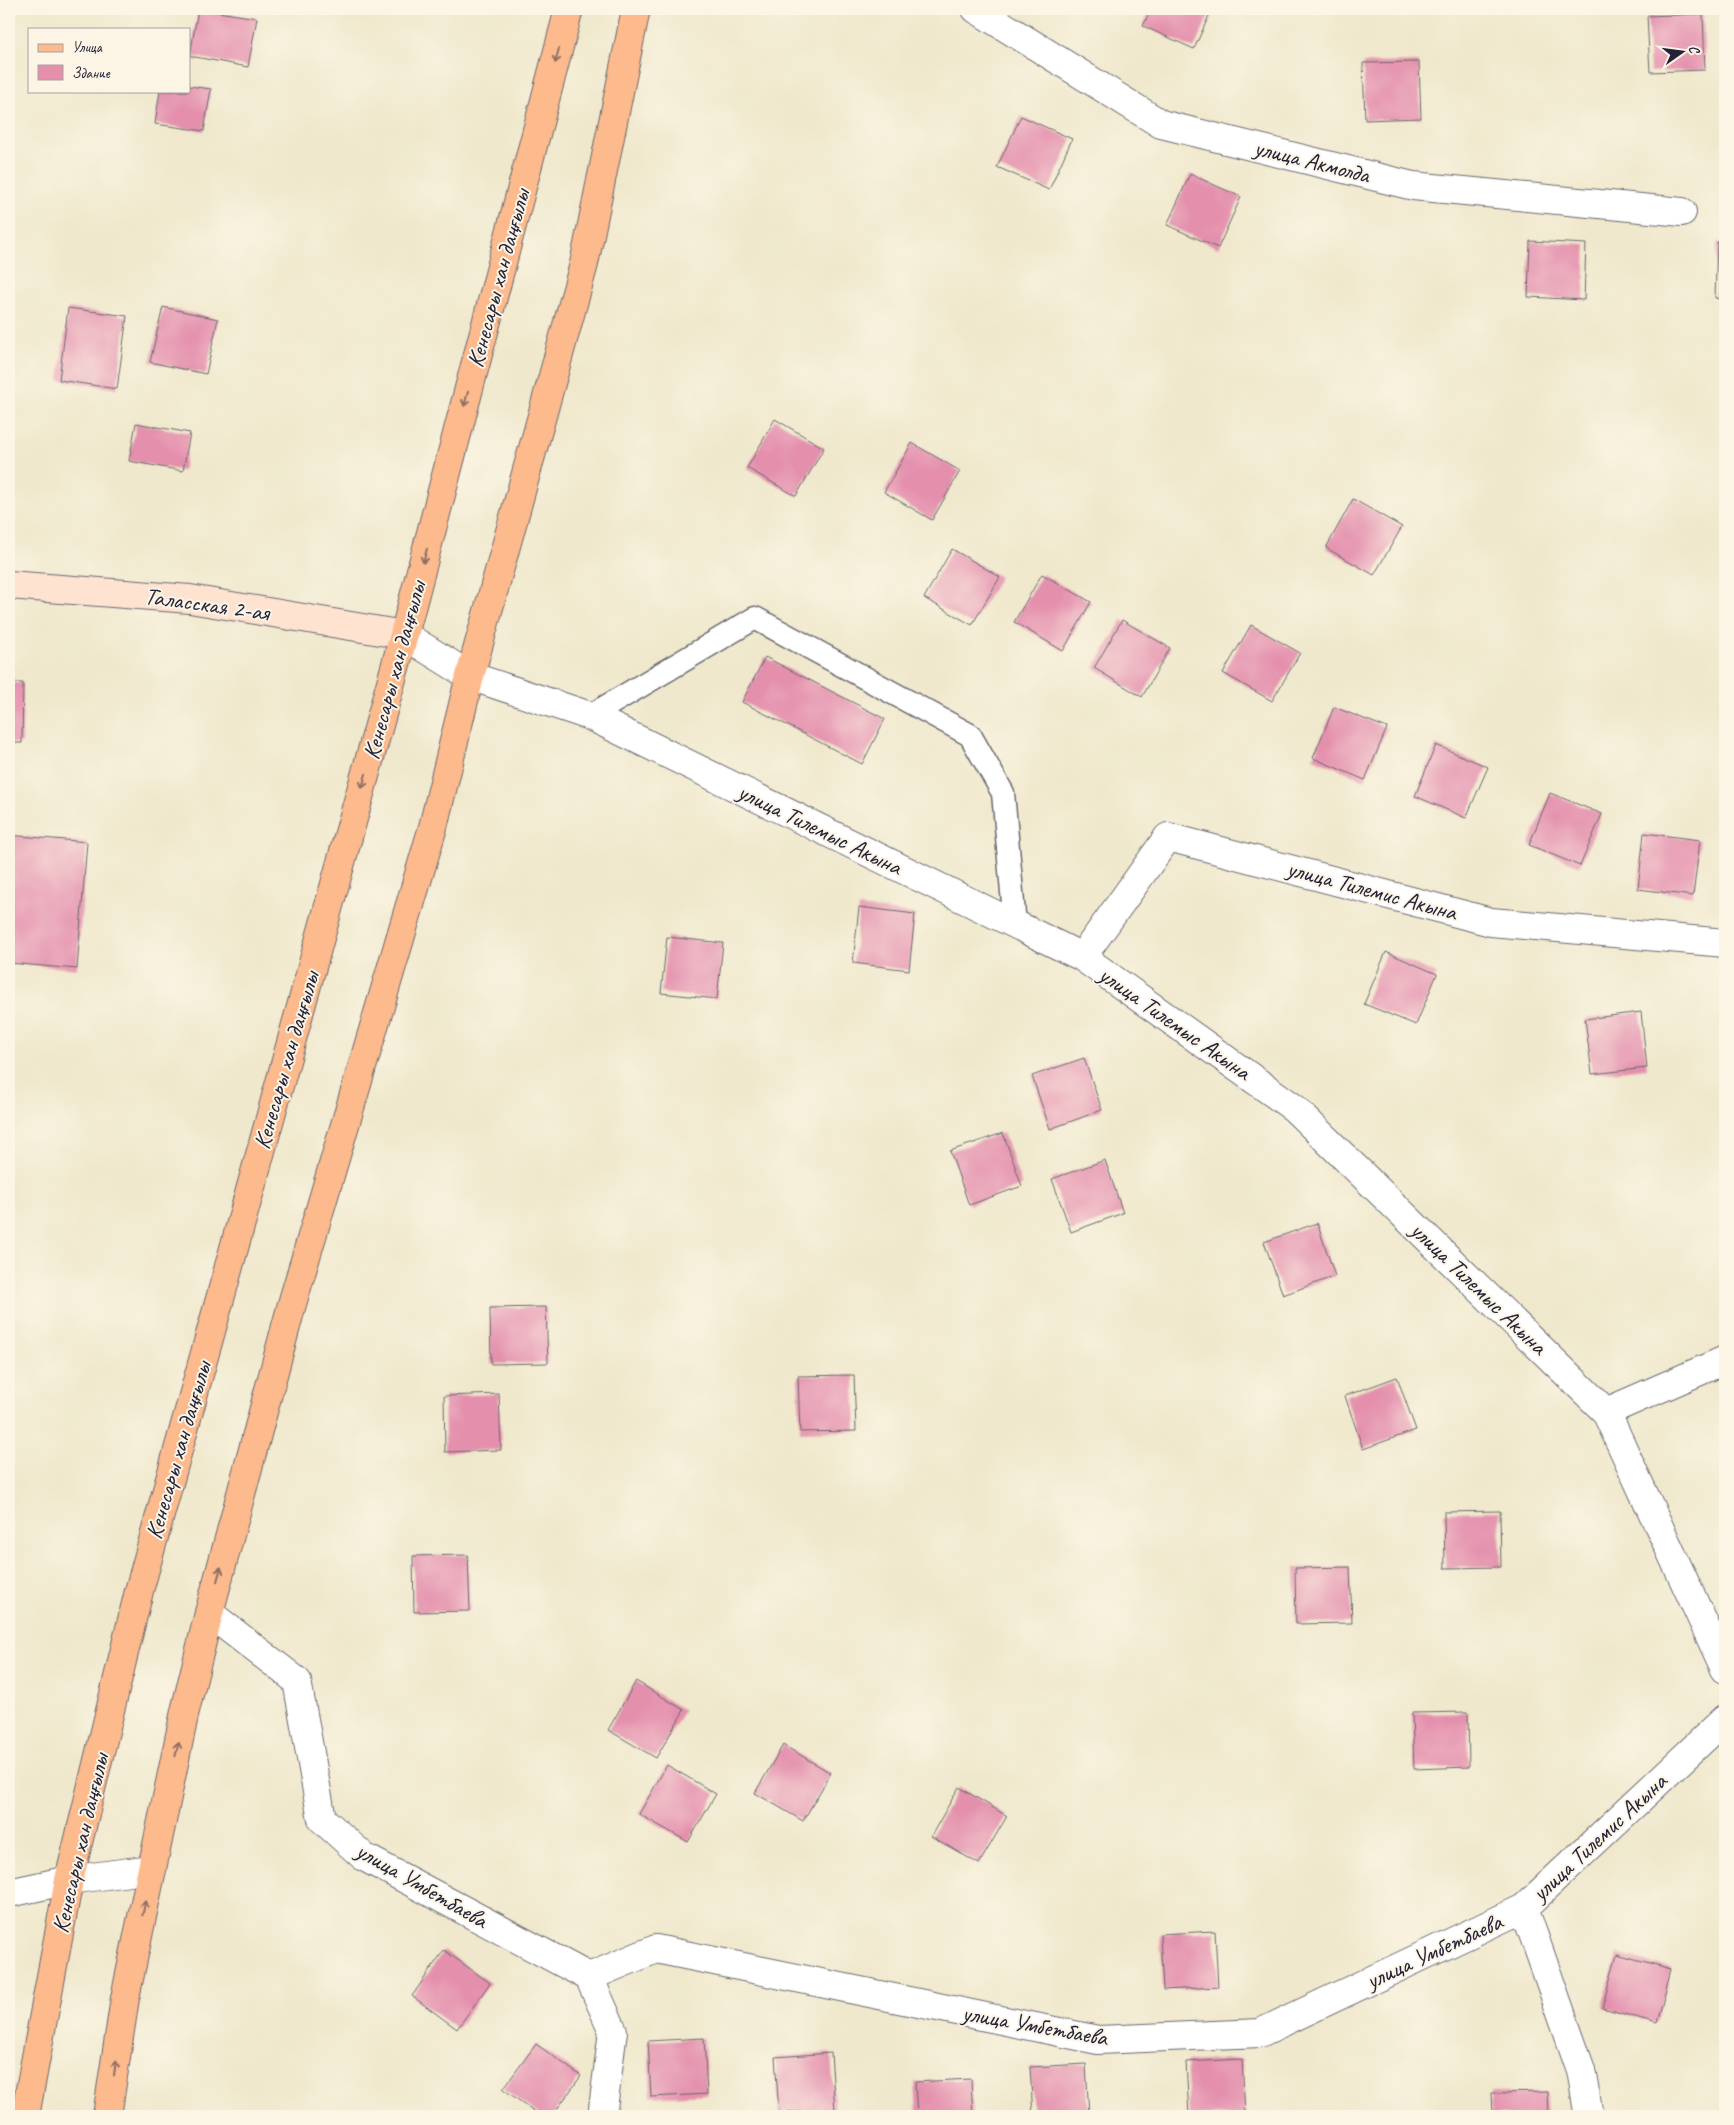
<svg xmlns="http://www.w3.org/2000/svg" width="1734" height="2125" font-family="Caveat,sans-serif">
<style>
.building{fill:#e490ad}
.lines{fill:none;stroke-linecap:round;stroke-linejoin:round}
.lane-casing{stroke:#6a676e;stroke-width:25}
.street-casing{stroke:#6a676e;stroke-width:30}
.secondary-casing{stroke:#6a676e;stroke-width:30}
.primary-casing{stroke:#6a676e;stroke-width:30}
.lane{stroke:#fff;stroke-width:22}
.street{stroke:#fff;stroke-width:28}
.secondary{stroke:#fee3d1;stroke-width:28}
.primary{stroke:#fcba8d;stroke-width:28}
.oneway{stroke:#8f6e64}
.labels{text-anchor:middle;stroke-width:4;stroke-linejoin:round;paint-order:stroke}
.street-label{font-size:24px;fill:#22223b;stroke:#fcf5e5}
</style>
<rect width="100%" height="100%" fill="#fcf5e5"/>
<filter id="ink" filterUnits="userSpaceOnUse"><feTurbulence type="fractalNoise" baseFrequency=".02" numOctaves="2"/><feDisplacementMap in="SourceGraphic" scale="10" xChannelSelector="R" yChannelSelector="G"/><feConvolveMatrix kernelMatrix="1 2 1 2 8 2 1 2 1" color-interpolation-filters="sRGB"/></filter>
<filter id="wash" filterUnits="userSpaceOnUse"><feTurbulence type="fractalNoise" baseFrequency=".0096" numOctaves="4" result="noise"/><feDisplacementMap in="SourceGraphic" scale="20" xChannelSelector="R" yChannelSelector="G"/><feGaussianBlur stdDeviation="1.12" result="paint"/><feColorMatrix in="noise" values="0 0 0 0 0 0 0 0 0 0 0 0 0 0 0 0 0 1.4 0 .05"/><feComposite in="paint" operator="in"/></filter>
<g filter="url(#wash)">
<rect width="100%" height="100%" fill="#efe8cc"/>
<g id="blocks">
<path class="building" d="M198 9 257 18 248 67 190 56Z
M1151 9H1212L1194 49 1143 26Z
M1703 14 1705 70 1650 72 1647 16Z
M1419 62 1421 118 1365 120 1363 63Z
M189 86 211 89 204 131 155 124 160 91H189Z
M1021 116 1072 139 1049 190 997 167Z
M1190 174 1241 197 1218 248 1167 225Z
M1530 241 1586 244 1584 300 1528 297Z
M1717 242 1725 243V299L1715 298Z
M163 307 218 319 206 374 150 362Z
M68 308 127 316 117 389 59 380Z
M775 419 824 448 796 496 747 468Z
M136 423 190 433 183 471 129 461Z
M912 443 960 471 932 520 884 492Z
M1353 499 1402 527 1374 575 1326 548Z
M952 549 1000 577 972 625 924 598Z
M1042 574 1091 602 1063 651 1014 622Z
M1122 620 1170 648 1142 697 1094 668Z
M1251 625 1300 653 1272 701 1223 673Z
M765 657 885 719 862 764 742 702Z
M9 683H23L22 743H9Z
M1334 707 1387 728 1365 780 1313 758Z
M1436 745 1488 767 1466 818 1415 796Z
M1550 793 1602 814 1580 866 1529 845Z
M1644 833 1700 840 1693 896 1638 889Z
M9 835 87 842 77 969 9 963Z
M859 907 915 914 909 970 853 963Z
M667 937 723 943 717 999 661 993Z
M1386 952 1437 974 1416 1025 1364 1004Z
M1641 1012 1647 1068 1592 1074 1585 1019Z
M1084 1058 1102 1110 1050 1129 1032 1076Z
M1003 1133 1022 1186 969 1205 950 1151Z
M1105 1160 1123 1213 1071 1232 1052 1179Z
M1317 1223 1335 1276 1283 1295 1264 1242Z
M546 1307 548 1363 491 1364 490 1308Z
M854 1375 856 1431 800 1432 798 1376Z
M1397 1377 1416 1430 1363 1449 1345 1396Z
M499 1394 501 1450 445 1452 444 1396Z
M1500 1511 1501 1567 1445 1568 1444 1512Z
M468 1555 470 1611 414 1612 413 1556Z
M1350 1567 1352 1623 1296 1624 1295 1568Z
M636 1681 684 1710 656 1758 608 1730Z
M1468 1712 1469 1767 1414 1769 1412 1713Z
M783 1745 831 1773 803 1821 755 1793Z
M667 1765 716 1794 688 1842 639 1814Z
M959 1787 1007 1816 979 1864 931 1836Z
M1215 1931 1218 1987 1163 1990 1160 1934Z
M444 1950 490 1983 457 2029 412 1996Z
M1617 1954 1671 1969 1657 2023 1602 2008Z
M704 2038 707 2094 651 2097 648 2041Z
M536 2044 581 2076 552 2116H541L503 2089Z
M831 2053 835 2110 779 2113 775 2057Z
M1242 2059 1245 2115 1189 2116 1186 2062Z
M1086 2064 1089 2116H1033L1030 2067Z
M971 2079 973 2116H917L915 2082Z
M1547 2092 1548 2116H1492L1491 2093Z"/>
</g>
</g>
<g filter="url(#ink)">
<use href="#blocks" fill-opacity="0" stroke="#6a676e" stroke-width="1"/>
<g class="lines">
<defs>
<path id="lane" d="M590 716 755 618 970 735 1003 793 1015 925"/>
<path id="street" d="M976 9 1161 124 1413 186 1682 212
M404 635 470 676 590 716 1082 957 1294 1108 1606 1412 1725 1669
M1082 957 1168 837 1491 922 1725 943
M1606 1412 1725 1360
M209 1613 297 1681 322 1819 364 1857 589 1977 656 1949 1098 2040 1260 2033 1524 1908
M9 1893 69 1880 152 1869
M589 1977 613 2031 602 2116
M1589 2116 1581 2070 1524 1908 1725 1719"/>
<path id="secondary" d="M9 585 190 599 404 635"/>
<path id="primary" d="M25 2116 69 1880 139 1591 404 635 569 9
M107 2116 125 1998 185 1711 209 1613 292 1304 433 827 470 676 584 264 636 9"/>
</defs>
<use href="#lane" class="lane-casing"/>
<use href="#street" class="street-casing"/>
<use href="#secondary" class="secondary-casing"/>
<use href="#primary" class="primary-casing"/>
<use href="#lane" class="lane"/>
<use href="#street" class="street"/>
<use href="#secondary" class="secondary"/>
<use href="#primary" class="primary"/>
</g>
<defs><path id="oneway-shaft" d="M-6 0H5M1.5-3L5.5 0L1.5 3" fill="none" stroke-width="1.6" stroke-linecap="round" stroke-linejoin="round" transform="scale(1.25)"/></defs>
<g class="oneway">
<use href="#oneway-shaft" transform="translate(557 56) rotate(105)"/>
<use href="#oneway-shaft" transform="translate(466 399) rotate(105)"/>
<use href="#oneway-shaft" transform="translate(425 556) rotate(105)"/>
<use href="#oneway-shaft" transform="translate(364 781) rotate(106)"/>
<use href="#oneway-shaft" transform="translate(219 1574) rotate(-75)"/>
<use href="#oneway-shaft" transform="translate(177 1749) rotate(-78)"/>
<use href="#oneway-shaft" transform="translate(144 1908) rotate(-78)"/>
<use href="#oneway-shaft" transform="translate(115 2068) rotate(-82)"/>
</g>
</g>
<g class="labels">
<g class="street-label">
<text transform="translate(1312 161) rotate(14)" y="8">улица Акмолда</text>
<text transform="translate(498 278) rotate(-75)" y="8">Кенесары хан даңғылы</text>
<text transform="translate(207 604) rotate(8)" y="8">Таласская 2-ая</text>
<text transform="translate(394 670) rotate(-75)" y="8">Кенесары хан даңғылы</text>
<text transform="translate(820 829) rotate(26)" y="8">улица Тилемыс Акына</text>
<text transform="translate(1372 890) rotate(15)" y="8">улица Тилемис Акына</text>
<text transform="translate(1175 1023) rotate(35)" y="8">улица Тилемыс Акына</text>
<text transform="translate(286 1060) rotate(-74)" y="8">Кенесары хан даңғылы</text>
<text transform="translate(1479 1288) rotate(44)" y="8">улица Тилемыс Акына</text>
<text transform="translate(178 1450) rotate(-74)" y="8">Кенесары хан даңғылы</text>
<text transform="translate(1599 1837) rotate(-43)" y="8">улица Тилемис Акына</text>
<text transform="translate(80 1843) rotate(-77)" y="8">Кенесары хан даңғылы</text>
<text transform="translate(422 1885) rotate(30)" y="8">улица Умбетбаева</text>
<text transform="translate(1434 1951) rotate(-25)" y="8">улица Умбетбаева</text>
<text transform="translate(1035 2025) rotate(10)" y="8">улица Умбетбаева</text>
</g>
</g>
<rect width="1734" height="2125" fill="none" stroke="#fcf5e5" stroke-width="30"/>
<rect x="28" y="28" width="162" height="65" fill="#fcf5e5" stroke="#a5a1a1"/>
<rect x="38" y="44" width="25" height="8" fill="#fcba8d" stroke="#a5a1a1"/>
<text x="72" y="52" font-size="15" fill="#22223b">Улица</text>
<rect x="38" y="65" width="25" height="15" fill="#e490ad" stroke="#a5a1a1"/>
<text x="72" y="78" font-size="15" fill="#22223b">Здание</text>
<g transform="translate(1682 52) rotate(76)" stroke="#fcf5e5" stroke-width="4" paint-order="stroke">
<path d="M0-4L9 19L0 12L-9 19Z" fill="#22223b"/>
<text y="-8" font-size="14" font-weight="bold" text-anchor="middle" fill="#22223b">С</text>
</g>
</svg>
